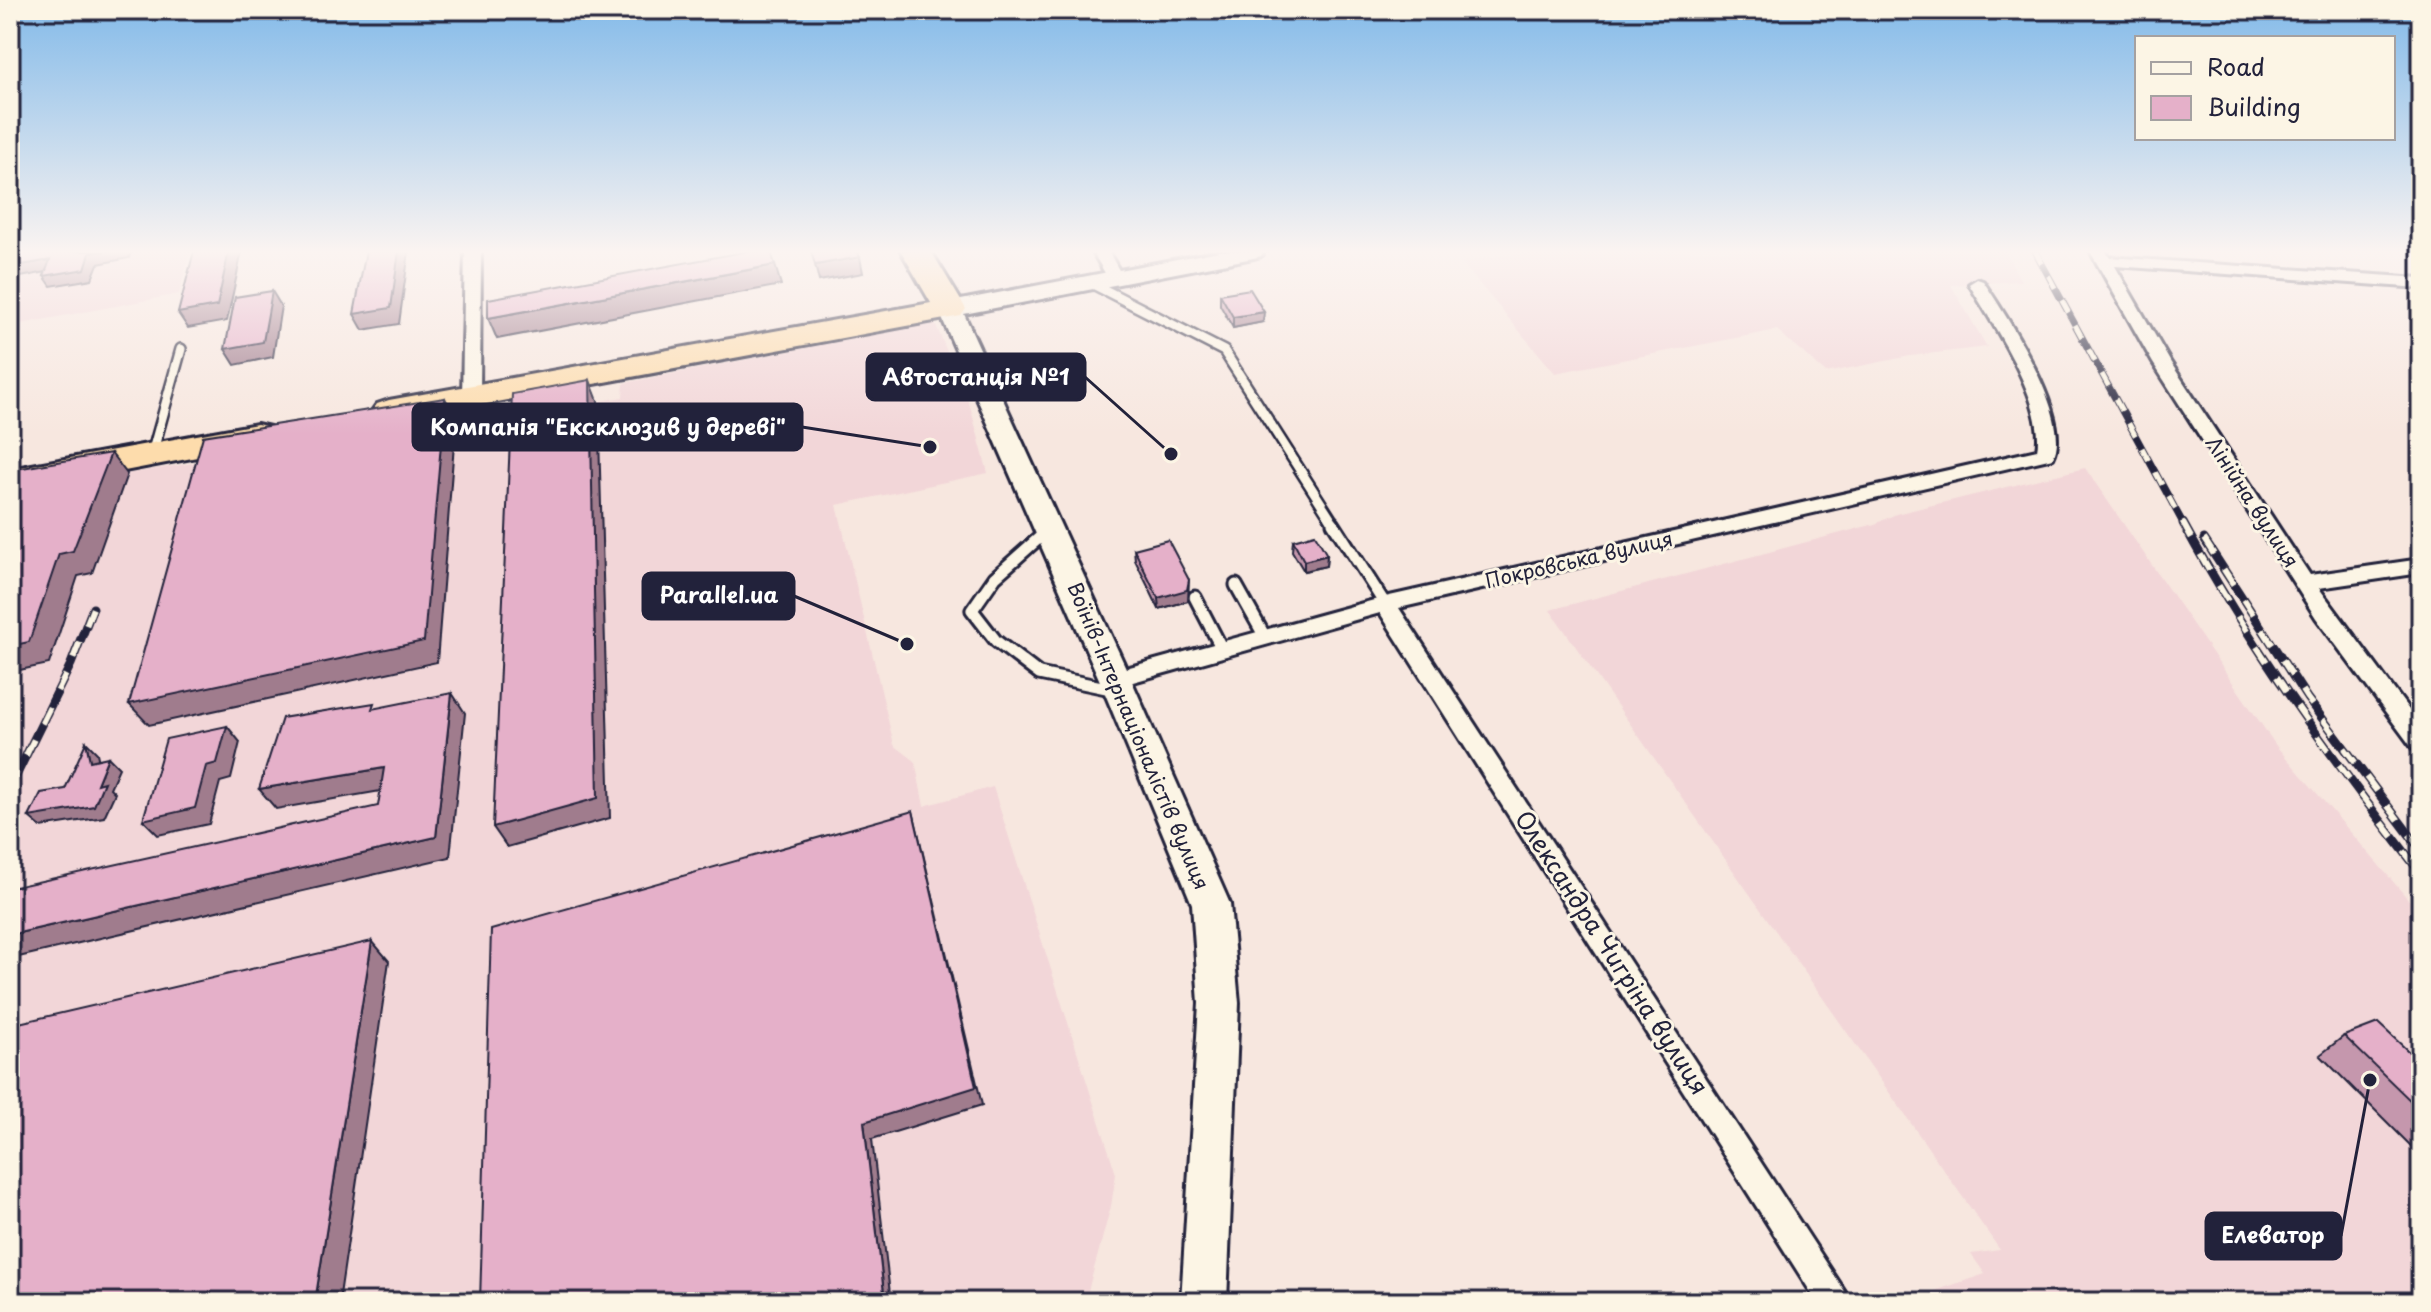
<svg xmlns="http://www.w3.org/2000/svg" width="2431" height="1312" font-family="'Playpen Sans',sans-serif">
<style>
.built{fill:#f2d6d8}
.lines{fill:none;stroke-linecap:round;stroke-linejoin:round}
.lane-far1-casing{stroke:#22223b;stroke-width:14}
.lane-casing{stroke:#22223b;stroke-width:17}
.street-casing{stroke:#22223b;stroke-width:6}
.secondary-casing{stroke:#22223b;stroke-width:6}
.highway-casing{stroke:#22223b;stroke-width:6}
.lane-far1{stroke:#fcf5e5;stroke-width:9}
.lane{stroke:#fcf5e5;stroke-width:11}
.street{fill:#fcf5e5;fill-rule:evenodd}
.secondary{fill:#fcf5e5;fill-rule:evenodd}
.highway{fill:#fddcac;fill-rule:evenodd}
.rail-far2-casing{stroke:#22223b;stroke-width:7}
.rail-far1-casing{stroke:#22223b;stroke-width:9}
.rail-casing{stroke:#22223b;stroke-width:11}
.rail-far2{stroke:#fcf5e5;stroke-width:5;stroke-dasharray:14;stroke-linecap:butt}
.rail-far1{stroke:#fcf5e5;stroke-width:6;stroke-dasharray:18;stroke-linecap:butt}
.rail{stroke:#fcf5e5;stroke-width:8;stroke-dasharray:23;stroke-linecap:butt}
.wall{fill:#c597ad;stroke:#22223b;stroke-width:2}
.shaded-wall{fill:#a07b8d;stroke:#22223b;stroke-width:2}
.building{fill:#e5b0c9;stroke:#22223b;stroke-width:2}
.labels{text-anchor:middle;stroke-width:6;stroke-linejoin:round;paint-order:stroke}
.street-label{font-size:20px;fill:#22223b;stroke:#fcf5e5}
.near-street-label{font-size:24px;fill:#22223b;stroke:#fcf5e5}
.leader{fill:none;stroke:#22223b;stroke-width:3}
.callout-dot{fill:#22223b;stroke:#fcf5e5;stroke-width:3}
.callout{fill:#22223b;stroke:#22223b;stroke-width:3}
.callout-label{font-size:22px;text-anchor:middle;font-weight:bold;fill:#fff}
</style>
<rect width="100%" height="100%" fill="#f7e7df"/>
<filter id="ink" filterUnits="userSpaceOnUse"><feTurbulence type="fractalNoise" baseFrequency=".0125" numOctaves="2"/><feDisplacementMap in="SourceGraphic" scale="16" xChannelSelector="R" yChannelSelector="G"/><feConvolveMatrix kernelMatrix="1 2 1 2 8 2 1 2 1" color-interpolation-filters="sRGB"/></filter>
<g filter="url(#ink)">
<path class="built" d="M10 251H190L179 294 10 326Z
M1534 251H2005L2021 281 1951 285 1987 347 1910 356 1826 373 1777 330 1555 373 1461 262Z
M935 323 970 406 988 473 837 505 894 745 915 761 924 806 993 787 1116 1174 1111 1206 1085 1302H10V493L483 415 484 421 623 397 624 383Z
M2085 468 2277 747 2421 914V1302H1902L1985 1274 1971 1254 2000 1250 1550 610 1875 524 1896 514Z"/>
<g class="lines">
<defs>
<path id="lane-far1" d="M1089 282 1224 351 1335 525
M152 454 181 349"/>
<path id="lane" d="M1333 523 1385 604
M1048 530 995 577 972 610 996 641 1039 674 1116 690
M1236 585 1265 637
M1195 597 1222 649"/>
<path id="street" d="M465 251H481L480 396 471 401 462 396Z
M1092 251H1108L1123 277 1121 280H1109Z
M2090 251H2106L2109 257 2421 278V288L2115 266 2171 363 2310 575 2421 559V573L2319 588 2421 726V752L2413 749 2316 618 2153 363Z
M1977 279 1983 281C2006 315 2074 419 2053 458L1399 608 1852 1302H1817L1380 613 1115 687 1107 685 1104 679 1107 673 1115 671 1385 597 2037 450C2046 402 1993 325 1969 284Z"/>
<path id="secondary" d="M1219 251H1264L1261 256 1253 258 964 314 1131 679 1230 904 1239 1003 1227 1302H1181L1199 1003 1192 904 1099 679 938 309 941 304 950 302Z"/>
<path id="highway" d="M901 251H931L966 309 961 316 389 422 377 418 372 411 377 404 389 400 931 303Z
M257 424 270 427 275 435 270 443 10 493V469Z"/>
</defs>
<use href="#lane-far1" class="lane-far1-casing"/>
<use href="#lane" class="lane-casing"/>
<use href="#street" class="street-casing"/>
<use href="#secondary" class="secondary-casing"/>
<use href="#highway" class="highway-casing"/>
<use href="#lane-far1" class="lane-far1"/>
<use href="#lane" class="lane"/>
<use href="#street" class="street"/>
<use href="#secondary" class="secondary"/>
<use href="#highway" class="highway"/>
<defs>
<path id="rail-far2" d="M2035 251 2184 525"/>
<path id="rail-far1" d="M2183 523C2250 647 2334 761 2420 872
M2204 539 2307 698 2421 850
M10 788 71 664 93 608"/>
<path id="rail" d="M2419 870 2421 873"/>
</defs>
<use href="#rail-far2" class="rail-far2-casing"/>
<use href="#rail-far1" class="rail-far1-casing"/>
<use href="#rail" class="rail-casing"/>
<use href="#rail-far2" class="rail-far2"/>
<use href="#rail-far1" class="rail-far1"/>
<use href="#rail" class="rail"/>
</g>
<path class="wall" d="M1220 294 1263 322 1233 328 1220 305Z
M1293 540 1327 555 1326 566 1304 571 1292 551Z
M1134 549 1189 591 1188 601 1159 609 1135 560Z
M2344 1036 2421 1063V1156L2320 1055Z"/>
<path class="shaded-wall" d="M107 251H131L129 258 98 264 92 279 51 286 44 276 90 253Z
M229 251H242L227 321 188 328 178 313Z
M399 251H409L399 324 363 330 354 314Z
M860 257 863 273 819 281 815 265Z
M50 260 57 270 10 279V267Z
M775 265 781 285 497 339 488 318Z
M272 291 281 306 273 357 235 365 225 349Z
M1264 312 1263 322 1233 328V317Z
M590 380 598 401 610 818 507 847 493 827Z
M445 398 456 419 437 662 149 725 129 704Z
M111 453 127 474 92 573 78 576 49 664 10 672V646Z
M1327 555 1326 566 1304 571V561Z
M1189 580 1188 601 1159 609 1158 598Z
M452 693 465 713 450 857 10 959V935L436 837Z
M227 726 240 742 231 779 220 782 209 824 158 835 143 820Z
M86 742 97 753 101 772 90 761Z
M108 757 119 768 110 788 115 793 104 817 41 827 29 817 97 784Z
M384 768 398 788 276 809 259 789Z
M913 811 982 1105 872 1139 891 1302H885L864 1122Z
M372 941 389 961 339 1302H315Z"/>
<path class="building" d="M10 251H107L90 253 85 269 44 276 50 260 10 267Z
M194 251H229L217 306 178 313Z
M366 251H399L391 308 354 314Z
M744 251H771L775 265 488 318V299L744 252Z
M811 251H857L860 257 815 265Z
M1250 289 1264 312 1233 317 1220 294Z
M272 291 263 342 225 349 235 297Z
M590 380 598 798 493 827 512 394Z
M445 398 424 641 129 704 203 436Z
M111 453 73 551 59 554 29 642 10 646V470Z
M1315 534 1327 555 1304 561 1293 540Z
M1168 540 1189 580 1187 590 1158 598 1134 549Z
M452 693 436 837 10 935V888L378 806 384 768 259 789 282 718 374 703 372 709Z
M227 726 217 763 206 766 195 808 143 820 166 739Z
M86 742 90 761 108 757 97 784 104 782 94 806 29 817 41 793 65 789Z
M913 811 976 1087 864 1122 885 1302H480L491 930Z
M372 941 315 1302H10V1025Z
M2378 1023 2421 1063V1111L2344 1036Z"/>
</g>
<linearGradient id="sky" x2="0" y2="1"><stop stop-color="#83bae9"/><stop offset="0.58" stop-color="#fbf4f1"/><stop offset="1" stop-color="#fbf4f1" stop-opacity="0"/></linearGradient>
<rect width="2431" height="434" fill="url(#sky)"/>
<g class="labels">
<g class="street-label">
<text transform="translate(2252 502) rotate(57)" y="7">Лінійна вулиця</text>
<text transform="translate(1579 560) rotate(-13)" y="7">Покровська вулиця</text>
<text transform="translate(1138 736) rotate(67)" y="7">Воїнів-Інтернаціоналістів вулиця</text>
</g>
<g class="near-street-label">
<text transform="translate(1611 953) rotate(57)" y="8">Олександра Чигріна вулиця</text>
</g>
</g>
<path class="leader" d="M1171 454L1085 377M930 447L802 427M907 644L794 596M2370 1080L2341 1236"/>
<g class="callout-dot">
<circle cx="1171" cy="454" r="8"/>
<circle cx="930" cy="447" r="8"/>
<circle cx="907" cy="644" r="8"/>
<circle cx="2370" cy="1080" r="8"/>
</g>
<g class="callout">
<rect x="867" y="354" width="218" height="46" rx="8"/>
<rect x="413" y="404" width="389" height="46" rx="8"/>
<rect x="643" y="573" width="151" height="46" rx="8"/>
<rect x="2206" y="1213" width="135" height="46" rx="8"/>
</g>
<g class="callout-label">
<text x="976" y="385">Автостанція №1</text>
<text x="608" y="435">Компанія "Ексклюзив у дереві"</text>
<text x="719" y="603">Parallel.ua</text>
<text x="2273" y="1243">Елеватор</text>
</g>
<rect width="2431" height="1312" fill="none" stroke="#fcf5e5" stroke-width="40"/>
<rect x="20" y="20" width="2391" height="1272" fill="none" stroke="#22223b" stroke-width="3" filter="url(#ink)"/>
<rect x="2135" y="36" width="260" height="104" fill="#fcf5e5" stroke="#a5a1a1" stroke-width="2"/>
<rect x="2151" y="62" width="40" height="12" fill="#fcf5e5" stroke="#a5a1a1" stroke-width="2"/>
<text x="2207" y="76" font-size="24" fill="#22223b">Road</text>
<rect x="2151" y="96" width="40" height="24" fill="#e5b0c9" stroke="#a5a1a1" stroke-width="2"/>
<text x="2207" y="116" font-size="24" fill="#22223b">Building</text>
</svg>
